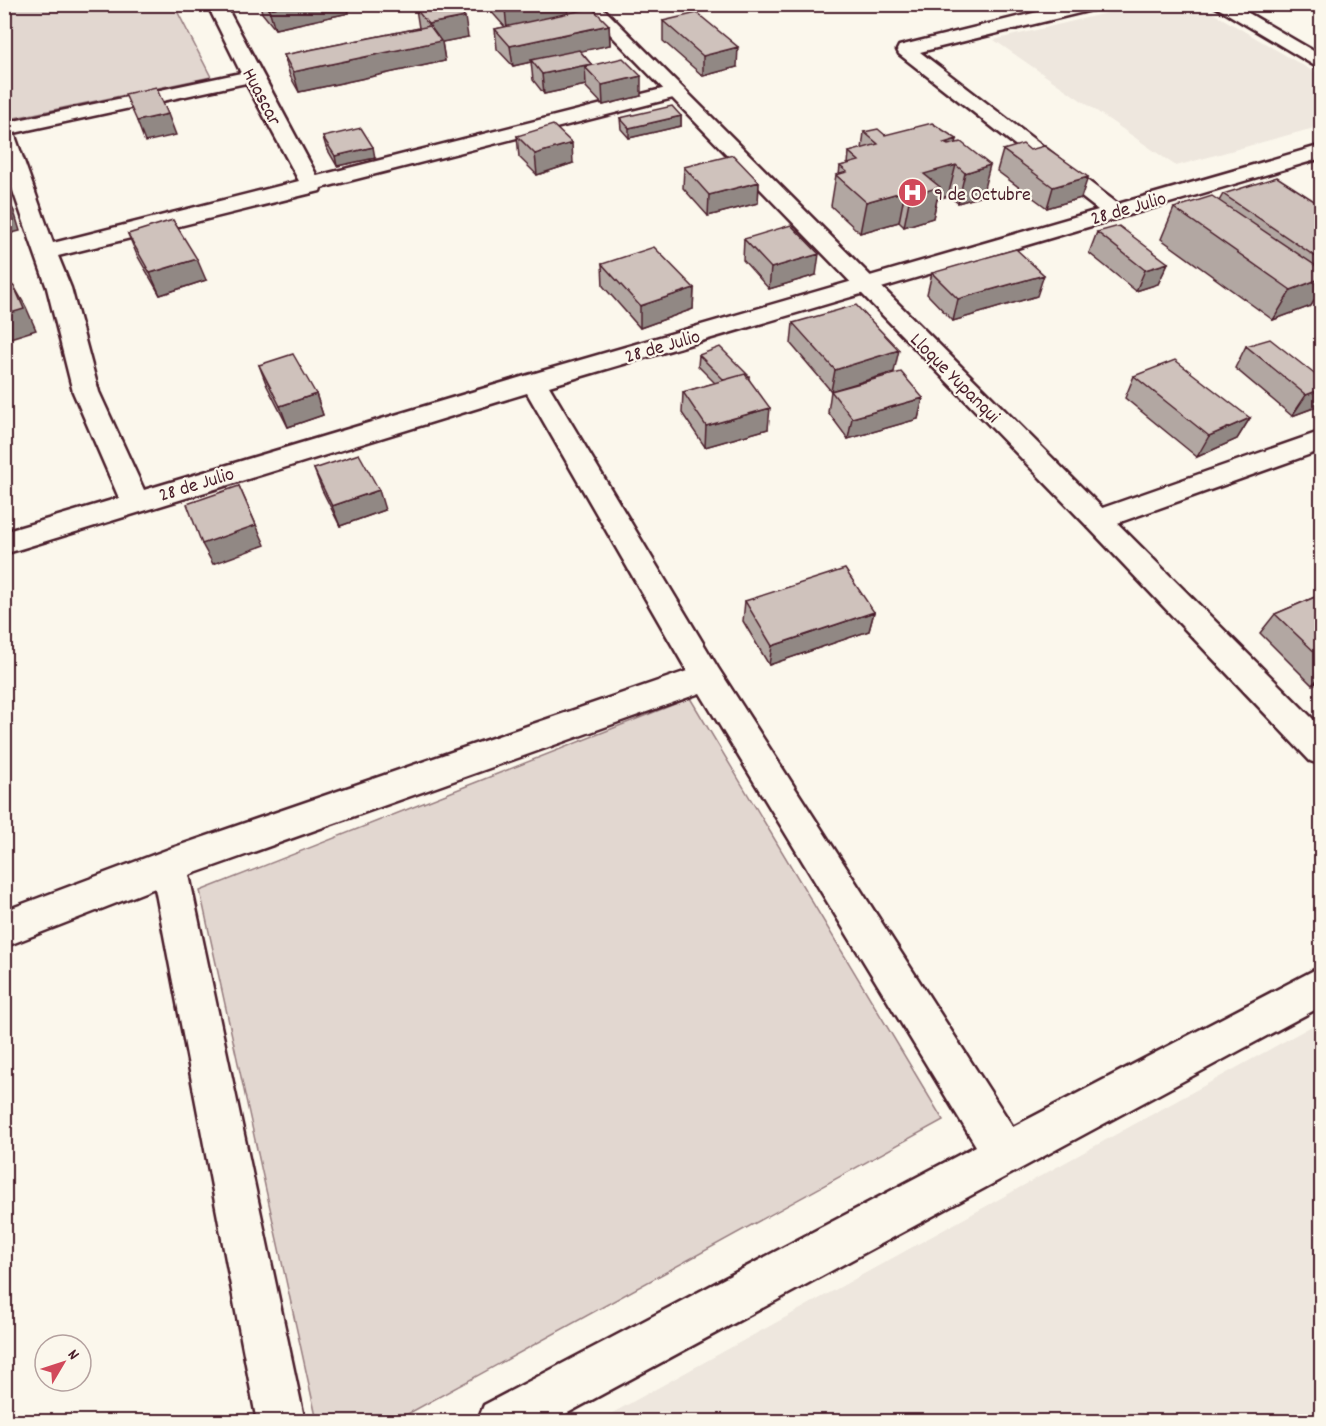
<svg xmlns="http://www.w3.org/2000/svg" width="1326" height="1426" font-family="Dekko,sans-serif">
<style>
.built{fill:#eee7de}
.green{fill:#e2d7d0;stroke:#967b7e;stroke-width:1.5}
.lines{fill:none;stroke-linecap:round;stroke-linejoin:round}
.street-casing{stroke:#4a1f2b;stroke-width:5}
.secondary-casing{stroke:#4a1f2b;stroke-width:5}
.street{fill:#fbf7ec;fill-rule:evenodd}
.secondary{fill:#fbf7ec;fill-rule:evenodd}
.wall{fill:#b2a7a2;stroke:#4a1f2b;stroke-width:1.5}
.shaded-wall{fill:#918884;stroke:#4a1f2b;stroke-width:1.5}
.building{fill:#cfc2bc;stroke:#4a1f2b;stroke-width:1.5}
.labels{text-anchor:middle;stroke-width:4.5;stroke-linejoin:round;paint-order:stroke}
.far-street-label{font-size:20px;fill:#4a1f2b;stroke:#fbf7ec}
.far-poi-label{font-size:20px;fill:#4a1f2b;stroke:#fbf7ec;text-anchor:start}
</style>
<rect width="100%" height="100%" fill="#fbf7ec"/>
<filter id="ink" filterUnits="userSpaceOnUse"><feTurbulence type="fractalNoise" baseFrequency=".0167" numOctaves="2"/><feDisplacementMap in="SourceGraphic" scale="12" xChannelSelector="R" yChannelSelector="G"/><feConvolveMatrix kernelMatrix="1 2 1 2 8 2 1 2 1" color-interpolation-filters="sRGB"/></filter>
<g filter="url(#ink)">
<path class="built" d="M1140 5H1199L1321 76V126L1176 166 994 40Z
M1321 1021V1421H598Z"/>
<path class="green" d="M4 5H174L211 77 5 120Z
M690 698 943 1120 395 1421H317L200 891Z"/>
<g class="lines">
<defs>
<path id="street" d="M207 4H225L317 176 674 86 681 88 684 92 681 96 321 188 320 191 58 256 71 288 99 392 144 490 525 376 1098 210 899 54 897 50 899 46 1070 4H1102L1100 8 920 52 1118 204 1322 145V158L549 386 718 668 1013 1127 1322 966V1006L551 1422H477L484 1405 976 1146 700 693 189 875 305 1422H257L155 888 4 947V911L169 849 687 671 527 393 4 554V532L119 498 73 392 47 288 4 165V123L241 73ZM246 83 299 181 53 243 14 133Z
M1211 4H1233L1322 56V70Z
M1322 431V450L1098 530 1088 527 1084 520 1088 513Z"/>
<path id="secondary" d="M581 4H599L1322 728V765L1310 761 1088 527Z"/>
</defs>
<use href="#street" class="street-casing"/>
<use href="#secondary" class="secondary-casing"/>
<use href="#street" class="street"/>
<use href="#secondary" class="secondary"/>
</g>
<path class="wall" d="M260 4H347L349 13 275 29 262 13Z
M487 4H567V13L609 25 610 45 580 51 591 64V66L641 96 603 105 586 87V85L544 94 533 80 531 62 513 66 497 49 495 29 505 27 488 8Z
M416 9 468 37 442 42 445 61 299 92 290 76 284 55 419 28Z
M663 21 737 67 703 76 663 41Z
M681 116V126L629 138 621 129 620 118Z
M864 132 885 135 957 139 956 143 982 196 958 203 948 196 937 199 933 218 904 227 899 222 860 233 831 206 836 175H839L840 166 848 164 849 152 862 149Z
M517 136 573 163 537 175 519 157Z
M323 137 375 158 337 166 326 147Z
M1003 150 1081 198 1047 208 997 171Z
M684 167 759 182 758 203 708 216 683 188Z
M1223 194 1322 206V295L1317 296 1311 306 1273 320 1161 239 1174 208 1219 201Z
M1097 232 1168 263 1158 284 1136 291 1089 253Z
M128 234 206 280 160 295 137 255Z
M744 239 816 275 769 289 743 260Z
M602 264 694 288 693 309 640 328 603 286Z
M932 273 1037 296 953 321 927 294Z
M793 323 894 372 840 389 923 398 918 419 848 439 828 412 831 391 791 344Z
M1246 346 1322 380V399L1316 407 1292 416 1235 368Z
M699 355 749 376V379L768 429 705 447 682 413 683 392 715 383 698 366Z
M259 365 316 394 323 415 288 427 267 386Z
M1134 376 1250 418 1237 439 1197 457 1125 398Z
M314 469 385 510 340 526 322 490Z
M1322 594V680L1312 685 1260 633 1275 614Z
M745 601 874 612 869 631 769 665 743 621Z"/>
<path class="shaded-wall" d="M292 4H347L349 13 275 29 269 9Z
M527 4H567L568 16 507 29 505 9Z
M465 17 468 37 442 42 445 61 299 92 293 72 431 43 428 24Z
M609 25 610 45 532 62 531 60V62L513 66 510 46Z
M738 47 737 67 703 76V56Z
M591 64 592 74 585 67 586 85 544 94 542 74Z
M641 76V96L603 105 602 85Z
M168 114 176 135 145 142 137 121Z
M681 116V126L629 138V128Z
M957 139 950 167 956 165 948 196 937 199 933 218 904 227 910 196 944 143Z
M572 143 573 163 537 175 535 154Z
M373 147 375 158 337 166 335 156Z
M990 165 982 196 958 203 965 173Z
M1088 177 1081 198 1047 208 1053 187Z
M759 182 758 203 708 216 709 195Z
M905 191 899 222 860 233 866 202Z
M8 201 14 211 20 231 4 235V223Z
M819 254 816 275 769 289 771 268Z
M197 259 206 280 160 295 150 273Z
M1168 263 1158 284 1136 291 1145 270Z
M1044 275 1037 296 953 321 958 299Z
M1322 278V295L1317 296 1311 306 1273 320 1291 290Z
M14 286 26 307 36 330 4 340V315Z
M694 288 693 309 640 328V306Z
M899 350 894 372 831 391 835 370Z
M1322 389V399L1316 407 1292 416 1306 395Z
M316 394 323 415 288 427 280 406Z
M923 398 918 419 848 439 852 418Z
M770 408 768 429 705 447 706 426Z
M1250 418 1237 439 1197 457 1209 436Z
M239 486 265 545 213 564 202 544Z
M379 490 385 510 340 526 332 506Z
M874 612 869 631 769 665 772 646Z
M1322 674V680L1312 685Z"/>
<path class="building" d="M265 4H292L269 9Z
M440 4H454L465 17 428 24 416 9Z
M500 4H527L505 9Z
M592 8 609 25 510 46 495 29Z
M697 13 738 47 703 56 663 21Z
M430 26 441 41 293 72 284 55Z
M579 50 591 64 542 74 531 60Z
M623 58 641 76 602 85 585 67Z
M156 87 168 114 137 121 125 94Z
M672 106 681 116 629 128 620 118Z
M932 123 957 139 944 143 948 145 961 142 990 165 965 173 956 165 924 174 940 187 910 196 905 191 866 202 836 175 847 172 840 166 859 161 849 152 878 144 864 132 878 129 885 135Z
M553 125 572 143 535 154 517 136Z
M361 128 373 147 335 156 323 137Z
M1023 144 1030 150 1044 146 1088 177 1053 187 1003 150Z
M733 155 759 182 709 195 684 167Z
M1277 177 1322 206V261L1223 194Z
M1212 196 1322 270V278L1291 290 1174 208Z
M4 201H8L14 220 4 223Z
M173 220 197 259 150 273 128 234Z
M791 225 819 254 771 268 744 239Z
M1119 226 1168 263 1145 270 1097 232Z
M654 247 694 288 640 306 602 264Z
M1016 249 1044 275 958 299 932 273Z
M14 286 24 309 4 315V289Z
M856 305 899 350 835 370 793 323Z
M1270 339 1322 380V389L1306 395 1246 346Z
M720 347 749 376 747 377 745 374 724 380 699 355Z
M293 354 316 394 280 406 259 365Z
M1175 360 1250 418 1209 436 1134 376Z
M901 372 923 398 852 418 831 391Z
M745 374 770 408 706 426 683 392Z
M359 454 379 490 332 506 314 469Z
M239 486 256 525 202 544 187 504Z
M845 569 874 612 772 646 745 601Z
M1322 594V659L1275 614Z"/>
</g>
<defs>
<symbol id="hospital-disc" viewBox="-11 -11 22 22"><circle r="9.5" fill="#d1495b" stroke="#fbf7ec"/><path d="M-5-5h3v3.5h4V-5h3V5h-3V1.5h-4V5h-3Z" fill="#fff"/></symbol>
</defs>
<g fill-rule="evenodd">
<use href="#hospital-disc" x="896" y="176" width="33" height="33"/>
</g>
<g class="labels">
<g class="far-street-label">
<text transform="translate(263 96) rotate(62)" y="7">Huascar</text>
<text transform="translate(1128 207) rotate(-16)" y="7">28 de Julio</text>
<text transform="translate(662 345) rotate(-16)" y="7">28 de Julio</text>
<text transform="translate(956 377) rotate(45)" y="7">Lloque Yupanqui</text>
<text transform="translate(196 483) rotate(-17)" y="7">28 de Julio</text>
</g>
<g class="far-poi-label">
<text x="934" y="200">9 de Octubre</text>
</g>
</g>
<rect width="1326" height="1426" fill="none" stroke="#fbf7ec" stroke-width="24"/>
<rect x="12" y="12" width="1302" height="1402" fill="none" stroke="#4a1f2b" stroke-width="2" filter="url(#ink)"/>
<g transform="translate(63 1363) rotate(51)"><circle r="28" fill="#fbf7ec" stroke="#b4a19f" stroke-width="1.5"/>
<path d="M0-4.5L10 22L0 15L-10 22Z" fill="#d1495b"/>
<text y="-9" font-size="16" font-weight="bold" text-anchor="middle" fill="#4a1f2b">N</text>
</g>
</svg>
